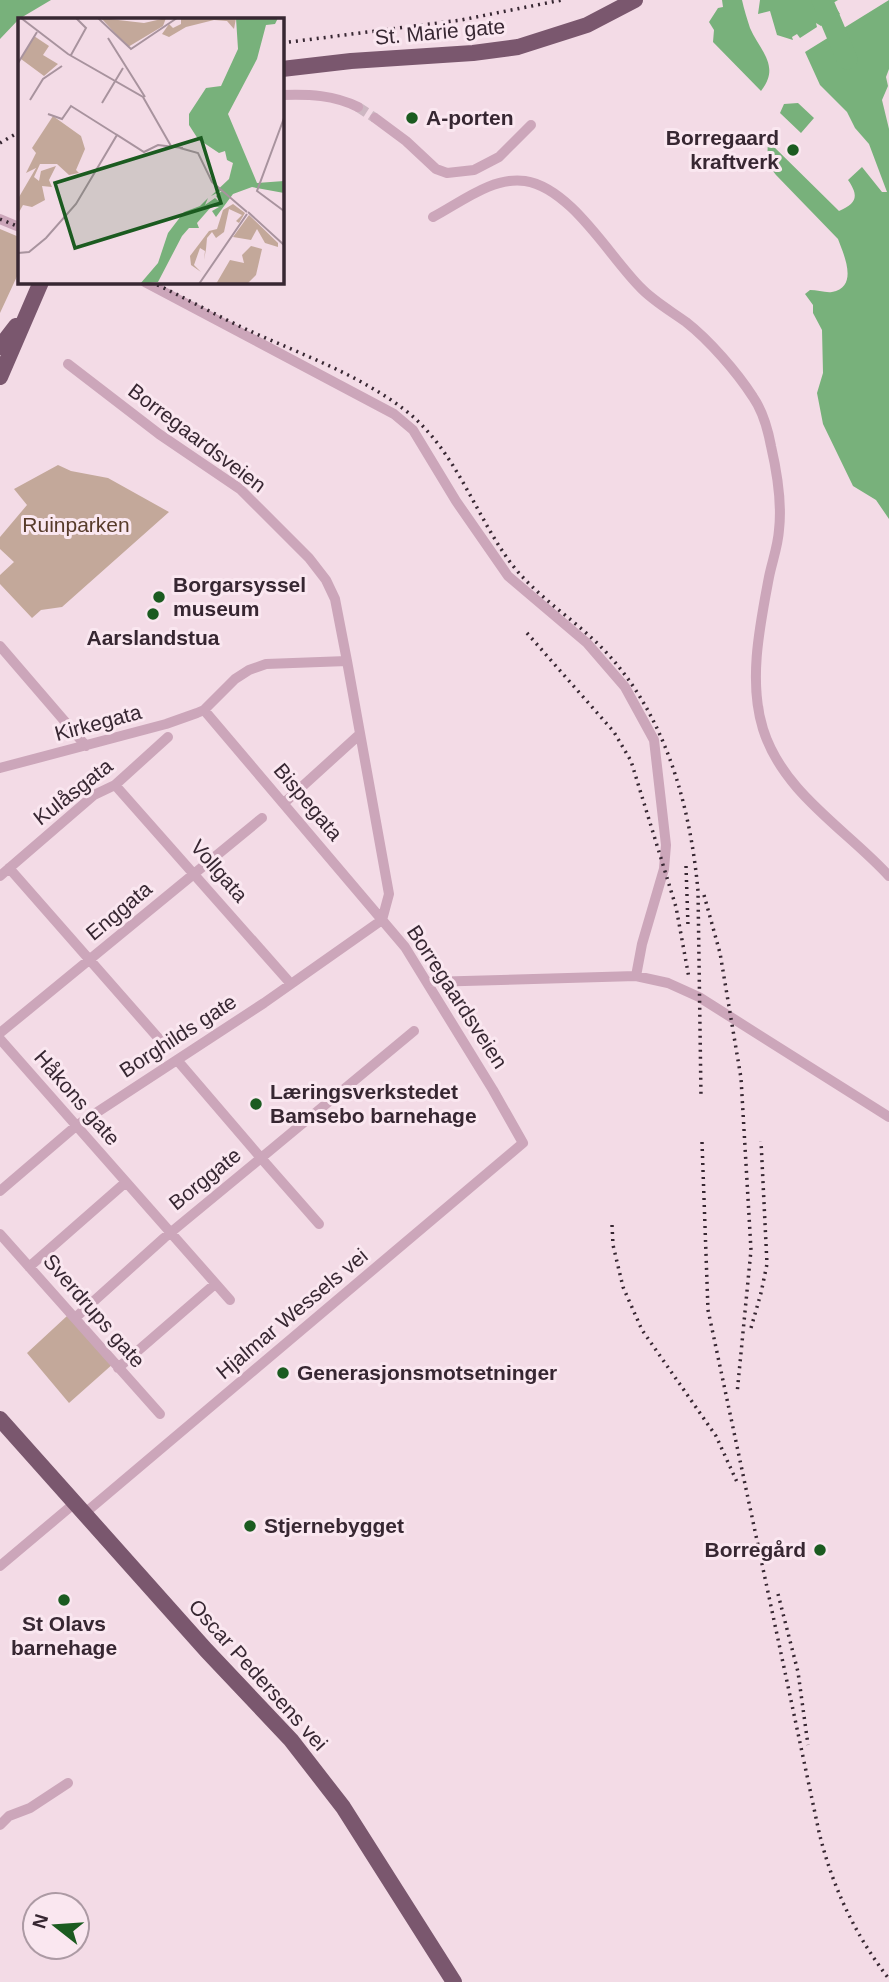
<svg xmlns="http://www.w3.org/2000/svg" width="889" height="1982" font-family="Helvetica,sans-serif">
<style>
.green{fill:#c3a89a}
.water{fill:#78b17b}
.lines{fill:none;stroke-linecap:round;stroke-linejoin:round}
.river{stroke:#78b17b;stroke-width:21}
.street-tunnel{stroke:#cdb7c2;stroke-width:10;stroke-dasharray:10 5;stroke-linecap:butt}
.street{stroke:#cca6ba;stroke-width:10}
.primary{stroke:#7a576e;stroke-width:16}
.rail{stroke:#372732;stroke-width:3.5;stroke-dasharray:2 5;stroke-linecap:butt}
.poi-dot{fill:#1b5b20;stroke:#fae7f0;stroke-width:2.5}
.labels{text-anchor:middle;stroke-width:6;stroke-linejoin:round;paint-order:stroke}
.street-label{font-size:21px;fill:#372732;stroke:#fae7f0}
.poi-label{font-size:21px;font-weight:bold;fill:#372732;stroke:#fae7f0;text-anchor:start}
.park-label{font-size:21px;fill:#573b2a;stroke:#fae7f0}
.inset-road{fill:none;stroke:#a8939e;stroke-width:2}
.view{fill:#1b5b20;fill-opacity:0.15;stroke:#1b5b20;stroke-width:3.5}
.inset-edge{fill:none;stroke:#372732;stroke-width:3.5}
</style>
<rect width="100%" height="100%" fill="#f3dbe6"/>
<path class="green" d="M0 229 19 237V272L0 313Z
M58 465 71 471 108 478 169 512 62 607 41 610 32 618 0 584V575L14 562 0 549V537L27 505 14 489Z
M67 1316 114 1363 69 1403 27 1353Z"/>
<path class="water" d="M0 0H51L19 19 0 39Z
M722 0H742C744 9 747 19 750 28 760 51 781 66 761 91L713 42 714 30 709 22 718 8 723 7Z
M760 0H838L833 3 840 14 821 26 816 23 817 27 800 38 797 34 792 37 793 40 777 35 770 11 758 14Z
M889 0V69L886 77 888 86 882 100 889 129V519L876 500 853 486 823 424 817 393 823 373 822 330 813 313V305L805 294 810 290C817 290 826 293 832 292 859 287 844 255 838 239L776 175C767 164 767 156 768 141L839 211C857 203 859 196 848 180L862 167 882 192H887L869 144 855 128 847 112 820 85 805 52Z
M798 103 814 118 801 133 780 113 784 104Z"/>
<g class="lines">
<path class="river" d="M822 0 847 59"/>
<path class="street-tunnel" d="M358 107 375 118"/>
<path class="street" d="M282 95C309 94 334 95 358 107
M375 118 406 141 436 169 447 173 474 170 499 157 531 125
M433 217C460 203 493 176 525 181 571 188 609 256 640 287 653 301 671 311 686 322 709 340 737 372 753 397 762 410 768 430 771 446 777 472 782 504 779 530 778 546 772 562 769 577 760 625 748 681 763 729 783 793 846 829 889 876
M0 219 19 227
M145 282 394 414 413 430 456 501 508 576 587 643 625 687 654 740 666 845 664 869 642 944 636 976
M0 646 86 746
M347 661 389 894 382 920
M0 768 166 724 197 713 204 710 235 679 249 670 266 664 347 661 335 599 326 580 309 558 240 489 159 434 68 364
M115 785 291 984
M284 803 360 734
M9 868 160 1040
M0 876 94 795 115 785 168 737
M428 982 636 976 668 983 699 997 889 1117
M0 1033 262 818
M0 1039 230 1300
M0 1191 76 1126 264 1003 382 920
M319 1224 261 1158 414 1031
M0 1234 160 1414
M29 1267 126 1182
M75 1318 164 1238 261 1158 177 1060
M118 1368 215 1284
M85 1513 523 1143 493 1090 405 947 204 710
M0 1566 76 1502
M0 1825 9 1816 30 1808 68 1783"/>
<path class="primary" d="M282 69 351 61 473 53 518 47 587 25 635 0
M0 347 16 326
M0 377 41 282
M0 1419 206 1650 291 1740 343 1807 454 1982"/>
<path class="rail" d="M282 43 461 20 562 0
M0 143 19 132
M0 219 19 227
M151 282C184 297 217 316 250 331 305 356 363 376 410 414 457 454 475 514 510 562 534 594 568 615 596 642 663 706 690 802 698 891L701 1097
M527 633 614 732 631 761 676 907 689 978
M686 866 688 926
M704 895 720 953 741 1078 751 1250 737 1394
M702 1142 708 1310 819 1832C832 1886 855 1935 889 1979
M612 1225 613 1245 623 1287 642 1330 716 1436 737 1482
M751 1328 761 1293 767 1264 761 1141
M778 1594 798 1672 808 1745"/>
</g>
<g class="poi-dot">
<circle cx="412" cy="118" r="7"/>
<circle cx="793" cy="150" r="7"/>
<circle cx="159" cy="597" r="7"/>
<circle cx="153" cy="614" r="7"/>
<circle cx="256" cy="1104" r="7"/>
<circle cx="283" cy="1373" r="7"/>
<circle cx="250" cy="1526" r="7"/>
<circle cx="820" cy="1550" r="7"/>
<circle cx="64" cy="1600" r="7"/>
</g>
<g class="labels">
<g class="street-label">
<text transform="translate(440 32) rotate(-5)" y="7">St. Marie gate</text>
<text transform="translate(197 438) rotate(37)" y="7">Borregaardsveien</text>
<text transform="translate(98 723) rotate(-15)" y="7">Kirkegata</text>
<text transform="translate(73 792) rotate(-38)" y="7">Kulåsgata</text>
<text transform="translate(308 802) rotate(50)" y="7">Bispegata</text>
<text transform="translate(219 871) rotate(49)" y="7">Vollgata</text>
<text transform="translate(119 911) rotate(-40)" y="7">Enggata</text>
<text transform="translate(457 997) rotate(57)" y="7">Borregaardsveien</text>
<text transform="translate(178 1036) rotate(-33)" y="7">Borghilds gate</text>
<text transform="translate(77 1098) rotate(49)" y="7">Håkons gate</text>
<text transform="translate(205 1179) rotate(-39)" y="7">Borggate</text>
<text transform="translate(94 1311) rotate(49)" y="7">Sverdrups gate</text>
<text transform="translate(292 1314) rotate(-40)" y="7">Hjalmar Wessels vei</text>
<text transform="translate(258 1675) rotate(48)" y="7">Oscar Pedersens vei</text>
</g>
<g class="poi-label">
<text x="426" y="125">A-porten</text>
<text x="779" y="145" text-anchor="end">Borregaard<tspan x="779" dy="24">kraftverk</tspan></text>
<text x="173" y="592">Borgarsyssel<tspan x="173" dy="24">museum</tspan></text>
<text x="153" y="645" text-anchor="middle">Aarslandstua</text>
<text x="270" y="1099">Læringsverkstedet<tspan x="270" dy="24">Bamsebo barnehage</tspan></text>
<text x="297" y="1380">Generasjonsmotsetninger</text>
<text x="264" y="1533">Stjernebygget</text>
<text x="806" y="1557" text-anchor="end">Borregård</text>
<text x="64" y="1631" text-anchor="middle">St Olavs<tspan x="64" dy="24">barnehage</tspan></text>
</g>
<g class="park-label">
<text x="76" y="532">Ruinparken</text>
</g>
</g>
<g transform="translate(18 18)">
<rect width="266" height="266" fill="#f3dbe6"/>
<path d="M83 0 126 5 148 0 145 8 110 29ZM163 0H218L216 11 209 3 196 2 168 9 151 19 144 16 151 6 155 10 163 6ZM16 18 31 28 25 37 40 46 26 58 3 41ZM35 98 63 118 67 131 58 152 61 155 51 157 39 146H22L16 159 21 163 23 153 38 148 31 162 34 169 24 168 27 182 14 189 5 187 0 196 1 179 18 150 8 155 18 135 14 130ZM215 186 227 195 221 205 218 203 224 197 211 191 206 214 198 220 194 214 189 220 188 231 186 242 187 233 182 230 176 247 183 254 173 247 172 238 191 213 199 211 205 192ZM231 197 260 225V229L247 225 239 211 233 222 215 219ZM233 228 244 231 238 257 229 266H198L212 242 226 245 224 237Z" fill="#c3a89a"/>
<path d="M218 0H260L257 6 248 7 239 41 210 96 239 165 266 163V175L234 169 215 176 198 199 194 193 201 189H193L179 205 181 210H171L164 218 140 264 122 266 140 245 150 215 166 194 182 188 190 180 187 187 197 180 204 186 198 178 205 172 193 178 211 161 215 145 209 142 207 133 201 135 180 121 171 107V96L188 70 203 68 220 31Z" fill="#78b17b"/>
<path class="inset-road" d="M3 0 50 36 125 79 153 128M80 0 113 31 159 0M90 20 127 79M53 37 68 10 58 0M0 45 19 14M12 82 25 61 44 48M84 85 105 50M30 96 44 101 53 88 99 117M266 100 239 173 266 193M162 130 180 135 194 164 229 194M230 194 266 227M0 235 11 234 28 220 58 186 99 117 126 134 140 127 165 130M181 266 229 196"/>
<path class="view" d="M183 120 203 185 57 230 37 165Z"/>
<rect width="266" height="266" class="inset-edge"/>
</g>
<g transform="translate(56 1926) rotate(287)"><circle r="33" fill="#fae7f0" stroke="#ac9aa4" stroke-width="2"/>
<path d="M0-5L12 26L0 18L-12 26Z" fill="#1b5b20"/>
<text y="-10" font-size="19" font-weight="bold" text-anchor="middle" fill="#372732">N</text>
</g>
</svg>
